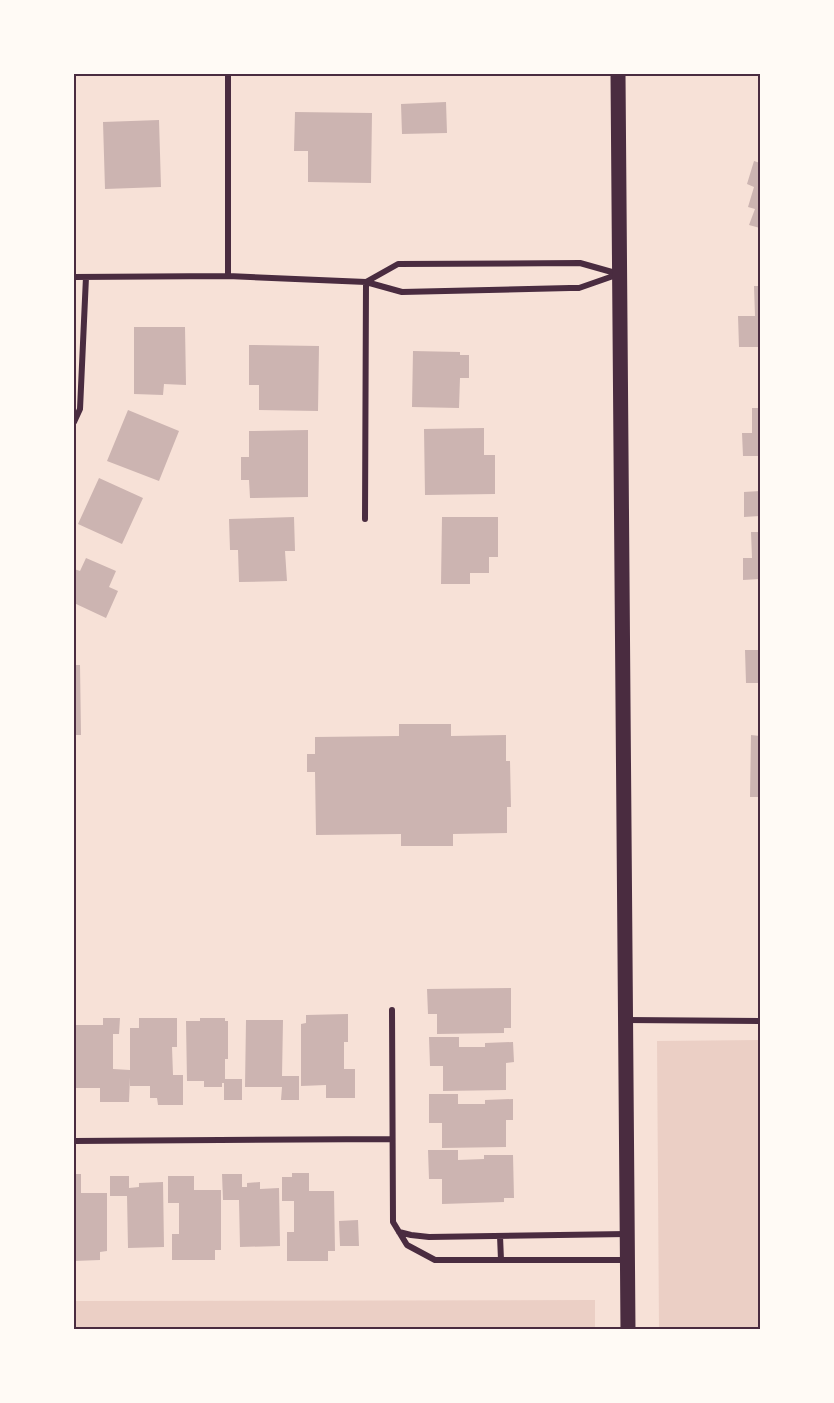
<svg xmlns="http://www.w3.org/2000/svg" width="834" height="1403" font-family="'Exo 2',sans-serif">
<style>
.green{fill:#ebcfc5}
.building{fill:#ccb4b1}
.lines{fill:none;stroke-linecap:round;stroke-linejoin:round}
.minor{stroke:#4a2c40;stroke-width:6}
.primary{stroke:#4a2c40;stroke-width:15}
.neatline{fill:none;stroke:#4a2c40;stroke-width:2}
</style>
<rect width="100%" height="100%" fill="#f7e1d7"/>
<path class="green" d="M760 1040V1329H659L657 1041Z
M595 1300V1329H74V1301Z"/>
<path class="building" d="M446 102 447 133 402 134 401 104Z
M295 112 372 113 371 183 308 182V151H294Z
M159 120 161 187 105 189 103 122Z
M754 161 760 163V228L749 225 755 209 748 207 754 187 747 184Z
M754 286H760V347H739L738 316H755Z
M134 327H185L186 385 164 384 163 395 134 394Z
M249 345 319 346 318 411 259 410V385H249Z
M413 351 460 352V355H469V378H460L459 408 412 407Z
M752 408H760V456H743L742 433H752Z
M128 410 179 431 159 481 107 461Z
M484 428V455H495V494L425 495 424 429Z
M308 430V497L250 498 249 480H241V457H249V431Z
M99 478 143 498 122 544 78 524Z
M760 491V516L744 517V492Z
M294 517 295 551H285L287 581 239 582 238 550H230L229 519Z
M442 517H498V557H489V573H470V584H441Z
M751 532H760V579L743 580V558H752Z
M86 558 116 571 109 587 118 591 106 618 74 603V569L80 571Z
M745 650H760V683H746Z
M74 665H80L81 735H74Z
M399 724H451V736L506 735V761H510L511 807H507V833L453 834V846H401V834L316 835 315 772H307V754H315V737L399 736Z
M751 735 760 736V797H750Z
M511 988V1028H504V1033L437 1034V1014H428L427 989Z
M348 1014V1042H344V1069H355V1098H326V1085L301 1086V1024L306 1023V1015Z
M103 1018H120L119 1034H113V1069L130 1070V1028H139V1018H177V1047H172L173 1075H183V1105H158L157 1098H150V1086H130V1077L129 1102H100V1088H74V1025H103Z
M200 1018H225V1021H228V1059H225V1079H242V1100H224V1083H222V1087H204V1081H187L186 1021H200Z
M246 1020H283L282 1076H299V1100H281L282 1087H245Z
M429 1037H459V1047H485V1043L513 1042 514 1062 506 1063V1090L443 1091V1066H430Z
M429 1094H458V1104H485V1100L513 1099V1120H506V1147L442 1148V1123H429Z
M428 1150H458V1160L484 1159V1155H513L514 1198H504V1202L442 1204V1179H429Z
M292 1173H309V1191H334L335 1251H328V1261H287V1232H294V1201H282V1177H292Z
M74 1174H81V1193H107V1251L100 1252V1260L74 1261Z
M222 1174H242V1187H247V1183L260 1182V1189L279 1188 280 1246 240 1247 239 1200H223Z
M110 1176H129V1188L139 1187V1183L163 1182 164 1247 128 1248 127 1196H110Z
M168 1176H194V1190H221V1250H215V1260H172V1234H179V1203H168Z
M358 1220 359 1246H340L339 1221Z"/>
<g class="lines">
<path class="minor" d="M228 74V276
M580 263 619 274 579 288H570L402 292 366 282 398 264Z
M74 277 228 276 366 282 365 519
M74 422 80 409 86 277
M392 1010 393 1222 407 1245 435 1260H625
M626 1020 760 1021
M74 1141 392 1139
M399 1232 411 1235 429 1237 627 1234
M500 1236 501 1260"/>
<path class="primary" d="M618 74 628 1330"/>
</g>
<rect width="834" height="1403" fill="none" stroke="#fffaf5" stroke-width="150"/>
<rect x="75" y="75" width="684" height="1253" class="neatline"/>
</svg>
